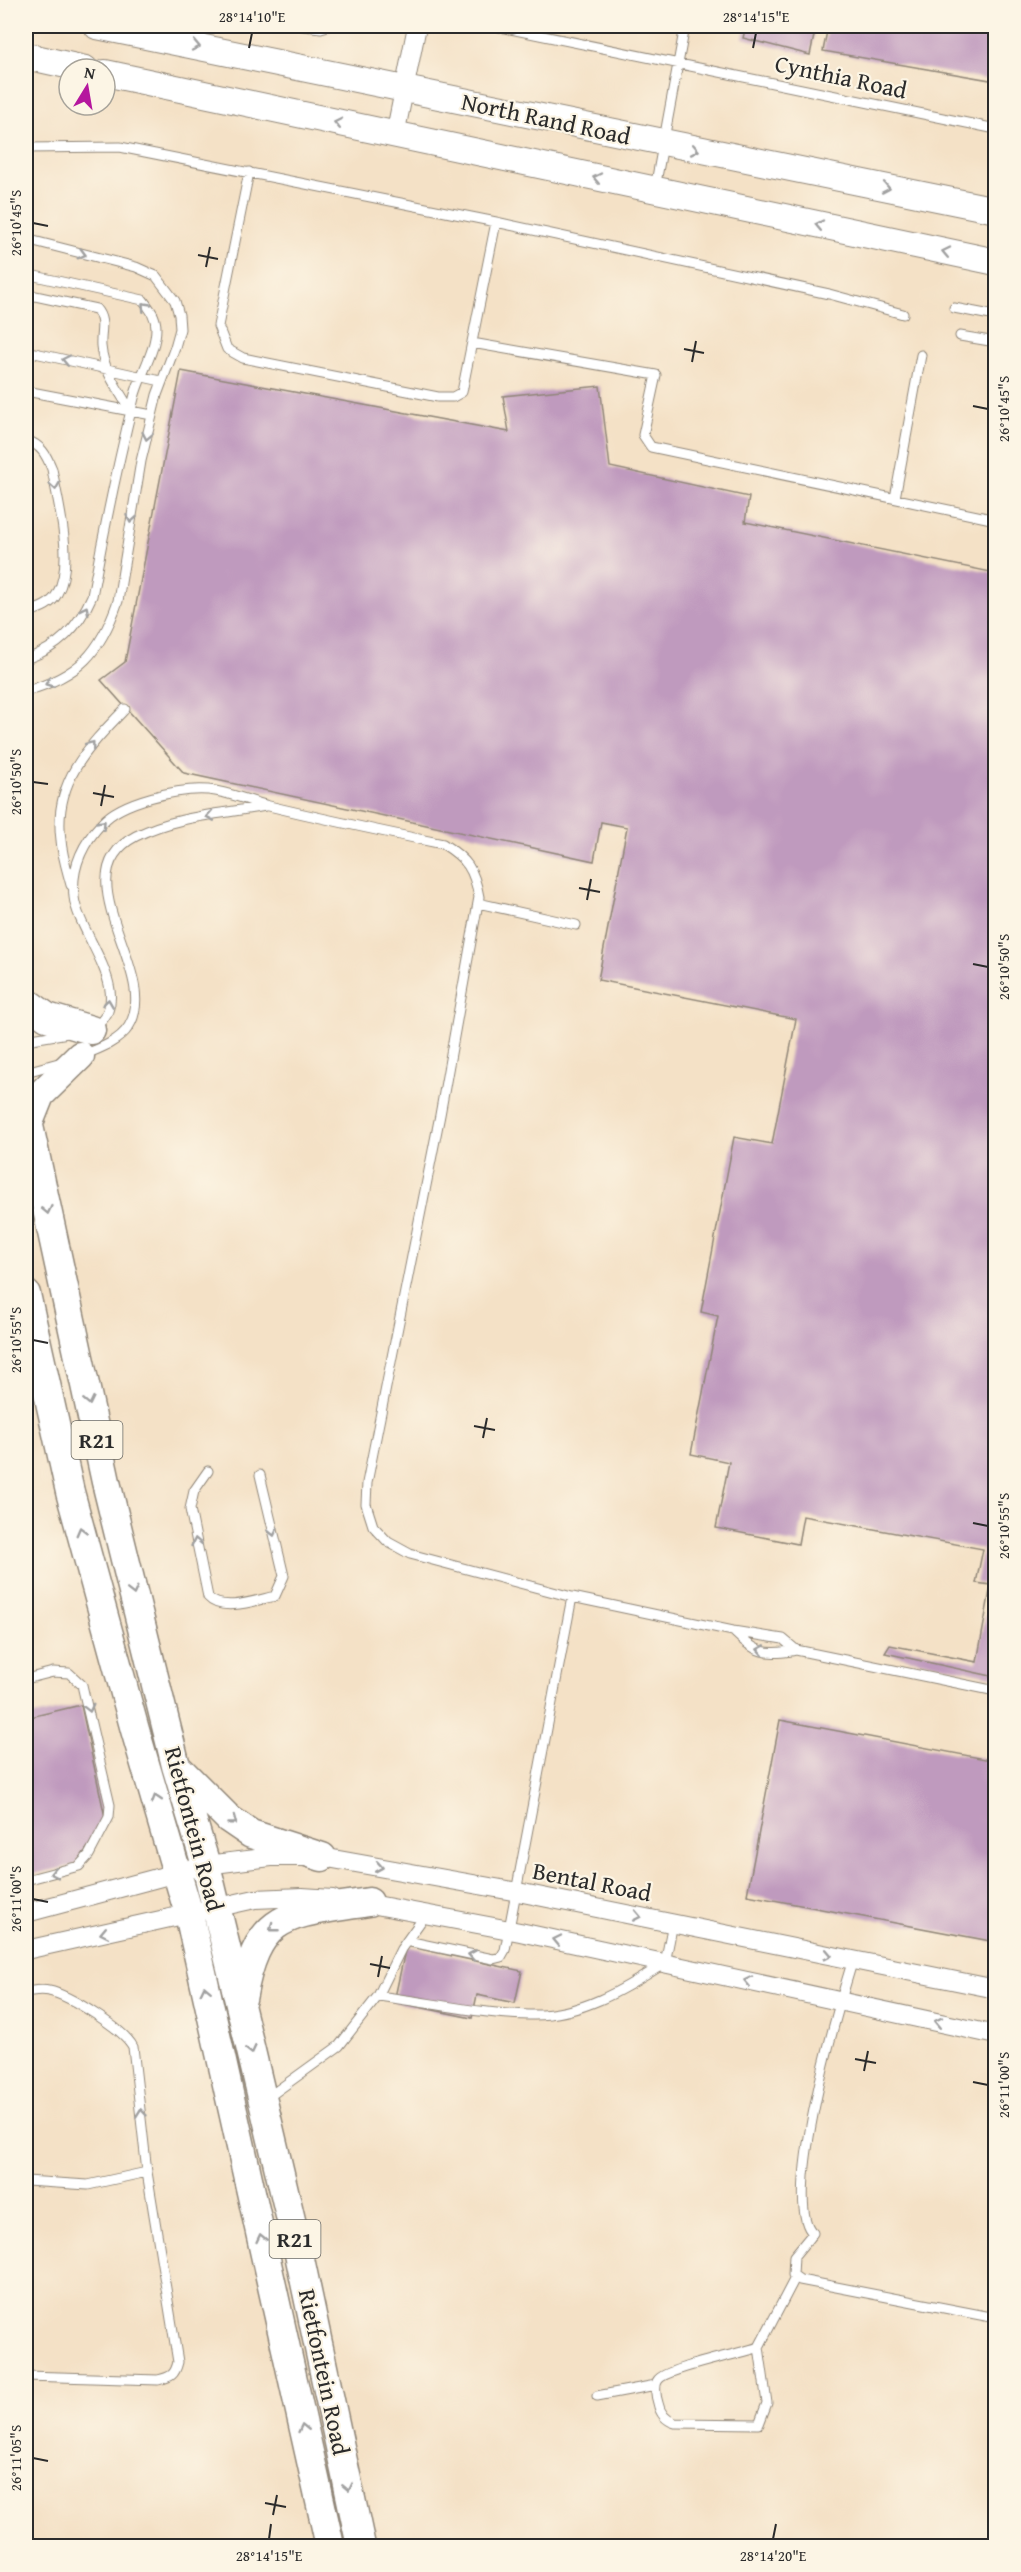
<svg xmlns="http://www.w3.org/2000/svg" width="1021" height="2572" font-family="'Gentium Book Plus',serif">
<style>
.building{fill:#bf9abe}
.lines{fill:none;stroke-linecap:round;stroke-linejoin:round}
.service-casing{stroke:#908678;stroke-width:11}
.minor-casing{stroke:#908678;stroke-width:20}
.secondary-casing{stroke:#908678;stroke-width:28}
.primary-casing{stroke:#908678;stroke-width:31}
.service{stroke:#fff;stroke-width:9}
.minor{stroke:#fff;stroke-width:18}
.secondary{stroke:#fff;stroke-width:26}
.primary{stroke:#fff;stroke-width:28}
.oneway{stroke:#a0a0a0}
.ticks{fill:none;stroke:#2b2b2b;stroke-width:2}
.labels{text-anchor:middle;stroke-width:4.5;stroke-linejoin:round;paint-order:stroke}
.shield{fill:#fcf5e5;stroke:#6a6863;stroke-width:1.5}
.shield-label{font-size:22px;font-weight:bold;fill:#2b2b2b}
.street-label{font-size:24px;fill:#2b2b2b;stroke:#fcf5e5}
.neatline{fill:none;stroke:#2b2b2b;stroke-width:2}
.ticks-label{font-size:15px;text-anchor:middle;fill:#2b2b2b}
</style>
<rect width="100%" height="100%" fill="#fcf5e5"/>
<filter id="ink" filterUnits="userSpaceOnUse"><feTurbulence type="fractalNoise" baseFrequency=".0167" numOctaves="2"/><feDisplacementMap in="SourceGraphic" scale="12" xChannelSelector="R" yChannelSelector="G"/><feConvolveMatrix kernelMatrix="1 2 1 2 8 2 1 2 1" color-interpolation-filters="sRGB"/></filter>
<filter id="wash" filterUnits="userSpaceOnUse"><feTurbulence type="fractalNoise" baseFrequency=".008" numOctaves="4" result="noise"/><feDisplacementMap in="SourceGraphic" scale="24" xChannelSelector="R" yChannelSelector="G"/><feGaussianBlur stdDeviation="1.35" result="paint"/><feColorMatrix in="noise" values="0 0 0 0 0 0 0 0 0 0 0 0 0 0 0 0 0 1.4 0 .05"/><feComposite in="paint" operator="in"/></filter>
<g filter="url(#wash)">
<rect width="100%" height="100%" fill="#f4e1c6"/>
<g id="blocks">
<path class="building" d="M746 26H816L810 55 743 38Z
M828 26H996V81L823 51Z
M181 371 509 432 503 396 600 386 610 467 749 497 745 522 996 573V1677L885 1653 890 1645 977 1662 991 1585 976 1583 983 1549 803 1516 798 1544 716 1528 729 1462 691 1454 718 1316 701 1312 734 1137 772 1144 796 1019 598 980 627 827 601 822 594 861 184 773 101 680 125 662Z
M81 1705 106 1822 75 1865 26 1876V1718Z
M780 1720 996 1761V1942L747 1895Z
M406 1946 522 1971 515 2003 477 1995 472 2018 394 2002Z"/>
</g>
</g>
<g filter="url(#ink)">
<use href="#blocks" fill-opacity="0" stroke="#908678" stroke-width="1.5"/>
<g class="lines">
<defs>
<path id="service" d="M303 26 321 28 328 26
M495 26 996 129
M26 148 120 147 496 222 829 294 903 314
M249 172 218 326 227 349 243 358 438 397H453L462 392 496 222
M655 188 685 26
M26 239 136 267 156 276 175 301 179 315 180 329 175 347 157 395 141 461 118 601C100 653 79 676 26 691
M26 274 143 300C150 309 156 316 156 328 156 351 140 374 134 398 118 463 104 530 92 596 78 628 58 648 26 659
M26 294 96 309C106 321 100 331 101 346 103 370 119 391 131 411
M954 308 996 316
M960 336 996 342
M472 343 656 375 643 435 651 447 996 520
M26 351 161 381
M26 391 152 415
M26 440C41 445 46 454 52 469 58 503 75 563 57 594 51 605 37 610 26 612
M895 498 921 355
M71 885C67 870 62 855 61 840 53 782 88 747 125 709
M478 903 576 925
M93 1028C140 998 78 935 74 897 71 868 83 843 102 823 121 801 179 788 208 790 230 792 248 801 269 806 327 820 385 832 443 844 467 859 474 869 479 897L440 1115 367 1483 366 1504 373 1526 388 1542 410 1554 572 1597 733 1631 783 1639 796 1650
M26 1040 68 1033
M83 1055C99 1049 120 1041 129 1026 162 973 59 876 136 836 175 816 223 814 265 806
M26 1072 62 1062
M208 1471 194 1491 190 1509 208 1597C222 1613 257 1600 275 1596L284 1576 260 1475
M733 1631C755 1653 766 1656 796 1650L996 1691
M26 1679 53 1672 69 1673 82 1685 110 1805 109 1817 89 1855 79 1866 26 1880
M407 1941 493 1959 501 1957 505 1950 572 1597
M853 1960C840 2000 780 2205 813 2233L794 2256 793 2275 800 2280 996 2318
M26 1992C33 1991 41 1989 49 1991 69 1995 125 2030 133 2047L147 2172 178 2362C175 2375 171 2377 158 2380L26 2376
M378 1996C427 2002 480 2014 529 2015 579 2017 625 1989 665 1963L673 1923
M267 2098 339 2046 378 1996 401 1949 426 1914
M26 2181 88 2185 147 2172
M759 2347 767 2403 759 2424 675 2423C665 2420 660 2413 658 2403 656 2397 654 2385 658 2380 666 2368 741 2354 759 2347L795 2278
M597 2396 656 2385"/>
<path id="minor" d="M395 135 417 26
M360 1902 520 1932 996 2035
M26 1913 206 1865 271 1857H322L518 1892 996 1989
M26 1950 255 1899 302 1897 333 1899"/>
<path id="secondary" d="M97 26 996 210
M26 56 85 69
M105 73 996 262"/>
<path id="primary" d="M26 1002 47 1017 91 1030
M26 1112 106 1482 176 1766 206 1865 248 2038 299 2254 361 2546
M28 1125 40 1095 80 1056
M26 1294 70 1492 135 1730 189 1914 330 2546
M180 1770 229 1819 251 1834 322 1857
M242 1999C258 1909 289 1915 369 1902"/>
</defs>
<use href="#service" class="service-casing"/>
<use href="#minor" class="minor-casing"/>
<use href="#secondary" class="secondary-casing"/>
<use href="#primary" class="primary-casing"/>
<use href="#service" class="service"/>
<use href="#minor" class="minor"/>
<use href="#secondary" class="secondary"/>
<use href="#primary" class="primary"/>
</g>
<defs><path id="oneway-chevron" d="M-2-3.5L2.5 0L-2 3.5" fill="none" stroke-width="1.6" stroke-linecap="round" stroke-linejoin="round" transform="scale(1.5)"/></defs>
<g class="oneway">
<use href="#oneway-chevron" transform="translate(196 46) rotate(12)"/>
<use href="#oneway-chevron" transform="translate(338 123) rotate(-168)"/>
<use href="#oneway-chevron" transform="translate(695 150) rotate(11)"/>
<use href="#oneway-chevron" transform="translate(597 178) rotate(-168)"/>
<use href="#oneway-chevron" transform="translate(886 188) rotate(11)"/>
<use href="#oneway-chevron" transform="translate(819 225) rotate(-168)"/>
<use href="#oneway-chevron" transform="translate(946 252) rotate(-168)"/>
<use href="#oneway-chevron" transform="translate(82 254) rotate(15)"/>
<use href="#oneway-chevron" transform="translate(145 306) rotate(-134)"/>
<use href="#oneway-chevron" transform="translate(66 360) rotate(-168)"/>
<use href="#oneway-chevron" transform="translate(147 436) rotate(101)"/>
<use href="#oneway-chevron" transform="translate(55 486) rotate(81)"/>
<use href="#oneway-chevron" transform="translate(131 519) rotate(100)"/>
<use href="#oneway-chevron" transform="translate(85 610) rotate(-63)"/>
<use href="#oneway-chevron" transform="translate(49 683) rotate(158)"/>
<use href="#oneway-chevron" transform="translate(91 745) rotate(-51)"/>
<use href="#oneway-chevron" transform="translate(210 816) rotate(170)"/>
<use href="#oneway-chevron" transform="translate(102 824) rotate(-46)"/>
<use href="#oneway-chevron" transform="translate(108 1003) rotate(-82)"/>
<use href="#oneway-chevron" transform="translate(47 1210) rotate(78)"/>
<use href="#oneway-chevron" transform="translate(89 1401) rotate(78)"/>
<use href="#oneway-chevron" transform="translate(81 1531) rotate(-105)"/>
<use href="#oneway-chevron" transform="translate(273 1532) rotate(77)"/>
<use href="#oneway-chevron" transform="translate(196 1542) rotate(-101)"/>
<use href="#oneway-chevron" transform="translate(133 1591) rotate(76)"/>
<use href="#oneway-chevron" transform="translate(761 1650) rotate(-170)"/>
<use href="#oneway-chevron" transform="translate(89 1708) rotate(76)"/>
<use href="#oneway-chevron" transform="translate(156 1799) rotate(-107)"/>
<use href="#oneway-chevron" transform="translate(233 1821) rotate(37)"/>
<use href="#oneway-chevron" transform="translate(379 1867) rotate(10)"/>
<use href="#oneway-chevron" transform="translate(54 1873) rotate(168)"/>
<use href="#oneway-chevron" transform="translate(637 1916) rotate(11)"/>
<use href="#oneway-chevron" transform="translate(273 1928) rotate(142)"/>
<use href="#oneway-chevron" transform="translate(104 1933) rotate(168)"/>
<use href="#oneway-chevron" transform="translate(557 1940) rotate(-168)"/>
<use href="#oneway-chevron" transform="translate(472 1955) rotate(-170)"/>
<use href="#oneway-chevron" transform="translate(828 1955) rotate(11)"/>
<use href="#oneway-chevron" transform="translate(748 1981) rotate(-168)"/>
<use href="#oneway-chevron" transform="translate(205 1990) rotate(-102)"/>
<use href="#oneway-chevron" transform="translate(938 2022) rotate(-168)"/>
<use href="#oneway-chevron" transform="translate(251 2050) rotate(77)"/>
<use href="#oneway-chevron" transform="translate(141 2113) rotate(-96)"/>
<use href="#oneway-chevron" transform="translate(261 2238) rotate(-103)"/>
<use href="#oneway-chevron" transform="translate(303 2428) rotate(-103)"/>
<use href="#oneway-chevron" transform="translate(348 2487) rotate(78)"/>
</g>
</g>
<path class="ticks" d="M249 48 252 33M753 48 756 33M33 223 48 226M198 255 218 259M206 267 210 247M684 349 704 353M692 362 696 341M973 406 988 409M33 782 48 784M93 793 114 797M101 806 105 785M579 888 600 892M587 900 591 879M973 964 988 967M33 1340 48 1343M474 1426 495 1430M483 1438 487 1418M973 1523 988 1526M33 1899 48 1902M370 1964 390 1968M378 1977 382 1956M855 2059 876 2063M864 2071 868 2051M973 2082 988 2085M33 2458 48 2461M265 2503 286 2507M273 2515 277 2495M269 2539 271 2524M773 2539 776 2524"/>
<g class="labels">
<g class="shield">
<rect x="71.5" y="1421" width="51" height="38" rx="4.5"/>
<rect x="269.5" y="2220" width="51" height="38" rx="4.5"/>
</g>
<g class="shield-label">
<text x="97" y="1448">R21</text>
<text x="295" y="2247">R21</text>
</g>
<g class="street-label">
<text transform="translate(841 77) rotate(12)" y="8">Cynthia Road</text>
<text transform="translate(546 119) rotate(12)" y="8">North Rand Road</text>
<text transform="translate(194 1829) rotate(75)" y="8">Rietfontein Road</text>
<text transform="translate(592 1882) rotate(11)" y="8">Bental Road</text>
<text transform="translate(324 2372) rotate(78)" y="8">Rietfontein Road</text>
</g>
</g>
<rect width="1021" height="2572" fill="none" stroke="#fcf5e5" stroke-width="66"/>
<g transform="translate(87 87) rotate(11)"><circle r="28" fill="#fcf5e5" stroke="#a8a49b" stroke-width="1.5"/>
<path d="M0-4.5L10 22L0 15L-10 22Z" fill="#b5179e"/>
<text y="-9" font-size="16" font-weight="bold" text-anchor="middle" fill="#2b2b2b">N</text>
</g>
<rect x="33" y="33" width="955" height="2506" class="neatline"/>
<g class="ticks-label">
<text x="252" y="22">28°14'10"E</text>
<text x="756" y="22">28°14'15"E</text>
<text transform="translate(16 223) rotate(-90)" y="5">26°10'45"S</text>
<text transform="translate(1004 409) rotate(-90)" y="5">26°10'45"S</text>
<text transform="translate(16 782) rotate(-90)" y="5">26°10'50"S</text>
<text transform="translate(1004 967) rotate(-90)" y="5">26°10'50"S</text>
<text transform="translate(16 1340) rotate(-90)" y="5">26°10'55"S</text>
<text transform="translate(1004 1526) rotate(-90)" y="5">26°10'55"S</text>
<text transform="translate(16 1899) rotate(-90)" y="5">26°11'00"S</text>
<text transform="translate(1004 2085) rotate(-90)" y="5">26°11'00"S</text>
<text transform="translate(16 2458) rotate(-90)" y="5">26°11'05"S</text>
<text x="269" y="2561">28°14'15"E</text>
<text x="773" y="2561">28°14'20"E</text>
</g>
</svg>
